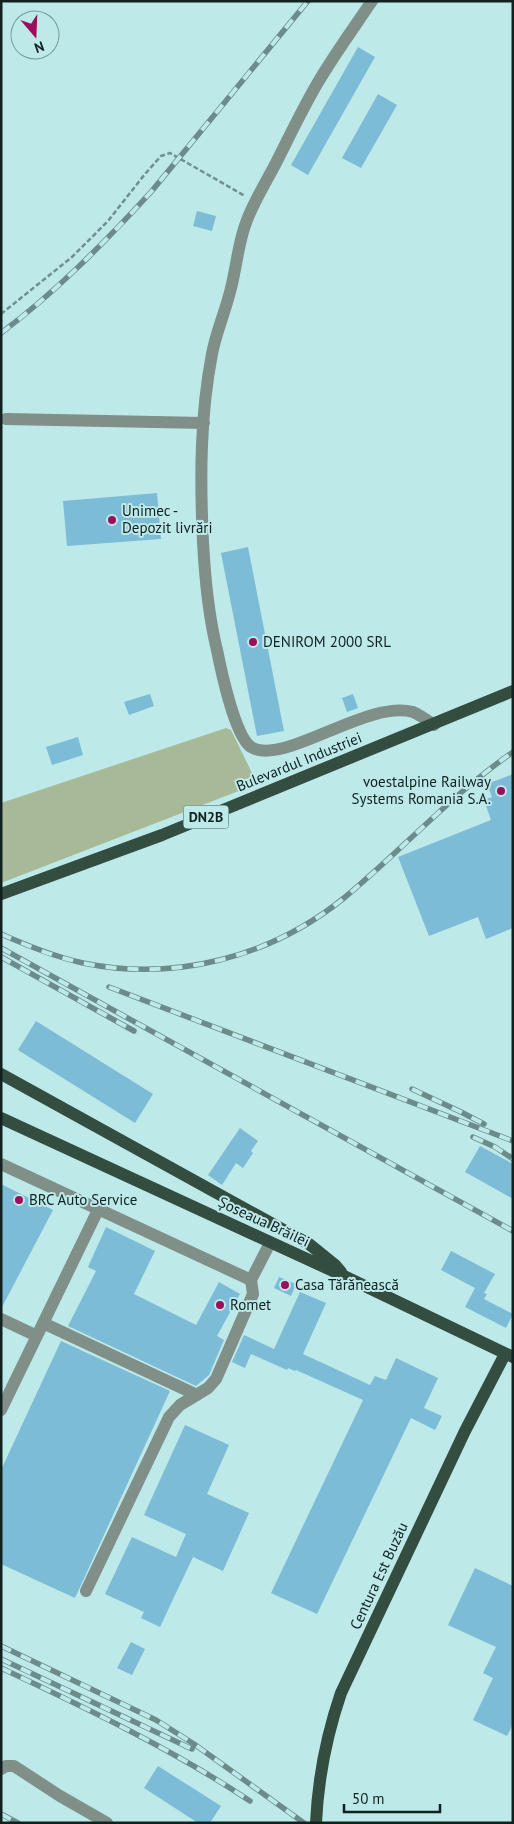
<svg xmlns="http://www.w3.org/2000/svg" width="514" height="1824" font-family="'PT Sans',sans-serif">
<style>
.green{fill:#a7b997}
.building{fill:#7cbcd7}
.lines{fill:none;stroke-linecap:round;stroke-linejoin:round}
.path{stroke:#709090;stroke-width:2.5;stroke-dasharray:5 2.5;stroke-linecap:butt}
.minor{stroke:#808f87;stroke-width:12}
.major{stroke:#334d40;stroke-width:12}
.rail-casing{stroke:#6c8b8b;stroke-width:5.5}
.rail{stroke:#bde9e9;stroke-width:4;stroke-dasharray:11;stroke-linecap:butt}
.poi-dot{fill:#9c0d5c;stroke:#bde9e9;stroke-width:2}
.labels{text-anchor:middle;stroke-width:4;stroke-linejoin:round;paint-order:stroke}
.shield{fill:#bde9e9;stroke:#445d5c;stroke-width:1}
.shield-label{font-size:14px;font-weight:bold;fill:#102120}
.poi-label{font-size:15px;fill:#102120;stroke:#bde9e9;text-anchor:start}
.street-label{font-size:15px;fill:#102120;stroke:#bde9e9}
</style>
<rect width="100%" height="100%" fill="#bde9e9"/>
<path class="green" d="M226 728 231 730 251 771 253 782 249 787 1 883V803Z"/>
<path class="building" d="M358 47 375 57 308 175 291 165Z
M378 94 397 105 361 168 342 158Z
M197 211 216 216 212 231 193 226Z
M157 493 161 539 67 546 63 501Z
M248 547 284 731 257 736 221 553Z
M150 694 154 706 129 715 124 702Z
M353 694 358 708 347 712 342 698Z
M78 737 83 755 52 765 46 747Z
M513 774V928L486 939 478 917 429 936 398 857 491 820 484 800 492 797 487 784Z
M36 1021 153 1094 135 1123 18 1050Z
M240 1128 258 1141 251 1151 253 1153 243 1168 236 1163 222 1185 208 1175Z
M480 1146 513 1164V1199L465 1172Z
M1 1184 53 1210 1 1309Z
M106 1227 155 1251 134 1294 196 1325 219 1282 240 1294 217 1336 224 1340 209 1375 196 1386 68 1326 96 1271 88 1267Z
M451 1251 495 1274 484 1293 487 1294 484 1299 513 1314 506 1328 465 1307 475 1288 441 1270Z
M279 1277 296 1284 291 1296 274 1288Z
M300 1292 326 1303 303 1354 370 1385 375 1376 386 1380 396 1358 438 1378 424 1408 442 1416 435 1430 411 1418 317 1614 271 1593 363 1400 296 1370 295 1371 288 1368 287 1370 251 1354 245 1368 232 1362 244 1335 274 1349Z
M61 1341 170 1391 75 1598 1 1564V1470Z
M185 1425 229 1445 207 1494 249 1513 223 1571 193 1557 160 1627 141 1618 144 1612 105 1594 132 1537 176 1557 186 1534 144 1515Z
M475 1568 513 1586V1724L507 1736 473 1720 493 1678 483 1673 496 1647 448 1625Z
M131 1642 145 1649 132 1675 117 1668Z
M158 1766 221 1806 210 1823H198L144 1788Z"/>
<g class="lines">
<path class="path" d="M1 314 72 257 108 221 145 174 161 156 170 153 245 196"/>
<path class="minor" d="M372 1C353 29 334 55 317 84 303 108 291 133 278 159 268 179 255 199 247 220 238 242 237 265 231 288 226 310 216 332 212 354 200 416 200 480 203 542 205 579 208 614 217 650 221 670 235 736 251 747 283 767 367 699 413 712 420 715 427 720 434 725
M6 419 204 423
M1 1164 251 1280 270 1243
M1 1319 37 1336
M43 1323 197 1395
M1 1410 98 1210
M86 1591 169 1417 180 1405 208 1388 216 1379 253 1294 251 1280
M1 1769 6 1766H14L60 1796 107 1823"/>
<path class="major" d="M1 894 162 835 513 691
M1 1074 309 1244 335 1265 341 1272
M1 1118 346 1277 513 1357
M316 1823C318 1779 327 1734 341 1693L465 1431 505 1354"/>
<defs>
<path id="rail" d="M1 333C56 292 105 242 151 192L308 1
M1 934C28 946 55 957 83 963 175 982 271 957 344 898 401 851 451 795 513 752
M1 948 513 1231
M1 957 134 1031
M109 987 513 1141
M412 1089 461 1112 484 1124
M473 1137 495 1147 513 1159
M1 1646 156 1720 194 1744 304 1823
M1 1659 192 1749
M1 1668C86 1708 172 1749 250 1801
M1 1814 18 1823"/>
</defs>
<use href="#rail" class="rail-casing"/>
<use href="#rail" class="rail"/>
</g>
<g class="poi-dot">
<circle cx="112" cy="520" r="5"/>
<circle cx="253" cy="642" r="5"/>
<circle cx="501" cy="791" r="5"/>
<circle cx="19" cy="1200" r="5"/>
<circle cx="285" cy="1285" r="5"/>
<circle cx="220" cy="1305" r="5"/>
</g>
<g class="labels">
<rect class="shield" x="183.5" y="805.5" width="45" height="23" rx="4"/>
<g class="shield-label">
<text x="206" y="822">DN2B</text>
</g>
<g class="poi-label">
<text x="122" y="516">Unimec -<tspan x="122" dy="17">Depozit livrări</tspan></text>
<text x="263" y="647">DENIROM 2000 SRL</text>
<text x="491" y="787" text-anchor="end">voestalpine Railway<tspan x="491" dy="17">Systems Romania S.A.</tspan></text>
<text x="29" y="1205">BRC Auto Service</text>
<text x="295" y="1290">Casa Tărănească</text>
<text x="230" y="1310">Romet</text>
</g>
<g class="street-label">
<text transform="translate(299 762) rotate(-22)" y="5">Bulevardul Industriei</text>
<text transform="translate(264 1222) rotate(25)" y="5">Șoseaua Brăilei</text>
<text transform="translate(379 1576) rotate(-65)" y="5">Centura Est Buzău</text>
</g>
</g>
<rect width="514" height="1824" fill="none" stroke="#102120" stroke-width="5"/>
<g transform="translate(35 35) rotate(161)"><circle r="24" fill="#bde9e9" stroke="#789999"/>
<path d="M0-4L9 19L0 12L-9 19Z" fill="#9c0d5c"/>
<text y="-8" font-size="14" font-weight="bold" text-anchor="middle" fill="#102120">N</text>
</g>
<path d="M344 1804v8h96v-8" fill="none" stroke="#102120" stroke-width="2.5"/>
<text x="352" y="1804" font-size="15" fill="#102120" stroke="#bde9e9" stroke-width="4" paint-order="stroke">50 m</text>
</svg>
